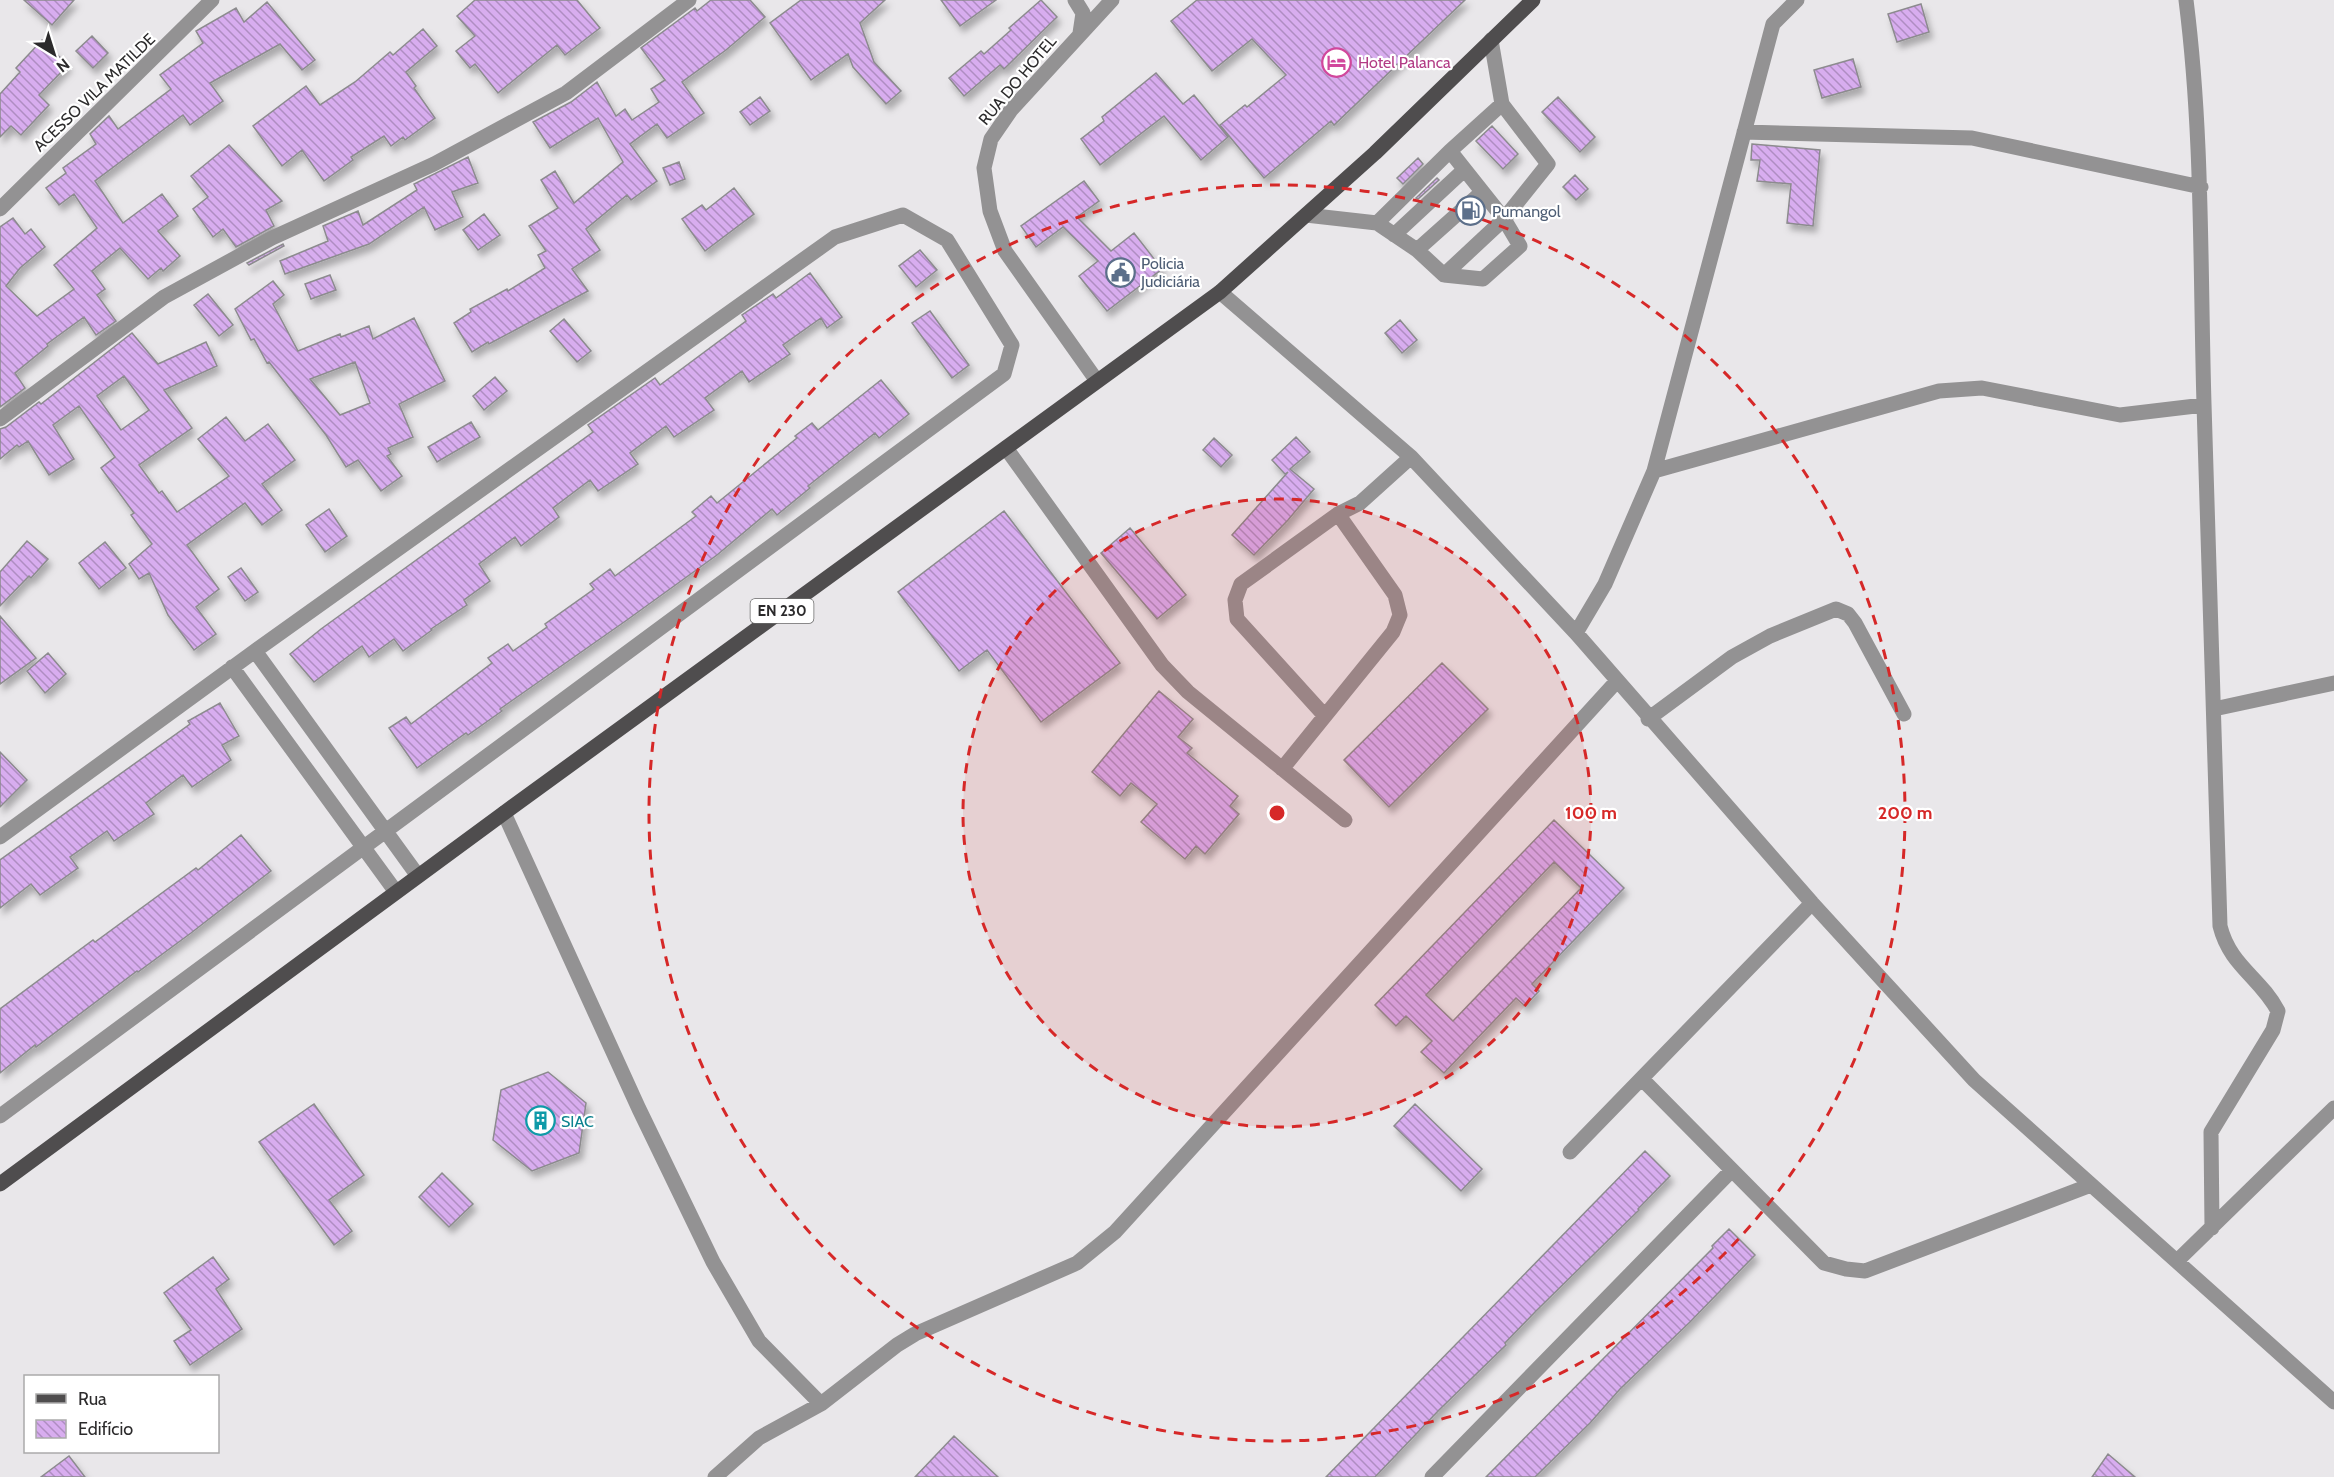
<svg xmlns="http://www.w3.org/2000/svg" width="2334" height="1477" font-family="Cabin,sans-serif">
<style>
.building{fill:url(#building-back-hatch);stroke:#8c8b8e;stroke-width:1.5;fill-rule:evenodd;filter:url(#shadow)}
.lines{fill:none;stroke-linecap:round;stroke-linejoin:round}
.minor{stroke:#939293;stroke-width:15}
.major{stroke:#4f4d4e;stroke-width:15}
.ring{fill:none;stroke:#d62828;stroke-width:3;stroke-dasharray:10 8}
.labels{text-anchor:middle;stroke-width:4.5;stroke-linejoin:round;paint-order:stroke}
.shield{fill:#fff;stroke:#6b6b6b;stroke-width:1.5}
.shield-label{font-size:15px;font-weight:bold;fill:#2c2b2c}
.hotel-label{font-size:16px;fill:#b23c85;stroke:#fff;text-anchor:start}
.street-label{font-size:16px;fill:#2c2b2c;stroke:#fff}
.service-label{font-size:16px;fill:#4e5e75;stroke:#fff;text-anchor:start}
.culture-label{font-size:16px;fill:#0d838f;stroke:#fff;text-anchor:start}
.centre{fill:#d62828;stroke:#fff;stroke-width:3}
.ring-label{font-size:18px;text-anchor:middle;font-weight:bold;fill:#d62828;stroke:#fff;stroke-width:4.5;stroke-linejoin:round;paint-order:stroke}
</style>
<defs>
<pattern id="building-back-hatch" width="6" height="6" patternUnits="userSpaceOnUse" patternTransform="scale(1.5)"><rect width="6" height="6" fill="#d8adef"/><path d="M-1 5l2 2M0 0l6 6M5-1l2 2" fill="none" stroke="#af8dc2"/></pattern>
<filter id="shadow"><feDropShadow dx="3.5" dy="6" stdDeviation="3" flood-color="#0004"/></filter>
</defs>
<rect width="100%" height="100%" fill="#e9e7ea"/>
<path class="building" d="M24 0H74L52 25Z
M475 0H577L600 28 565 55 557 45 498 93 475 64 470 68 456 51 475 36 457 16Z
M711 0H750L765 17 726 50 682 82 704 113 667 138 657 124 630 144 657 181 631 200 627 195 586 229 600 250 572 269 588 291 489 344 488 342 472 352 454 323 471 312 470 309 507 289 508 291 545 268 538 255 546 251 529 226 558 208 541 180 555 171 574 203 623 162 598 118 550 148 533 122 571 102 597 82 616 116 625 109 632 120 659 102 651 89 665 80 641 48 695 8 697 11Z
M801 0H885L860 23 874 62 901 91 886 104 853 67 848 54 811 80 770 23Z
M941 0H996L960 26Z
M1041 0 1057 17 1004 69 1000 65 964 96 949 78 981 51 984 54 1011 30 1009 28Z
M1197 0H1465L1334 125 1331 121 1264 178 1220 125 1245 105 1247 107 1286 75 1252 39 1212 71 1171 21Z
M267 2 315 60 302 70 280 44 210 83 223 101 190 125 183 115 95 181 123 223 162 194 178 216 158 231 180 256 163 271 161 268 148 279 120 248 92 271 105 289 97 295 116 321 96 335 84 317 47 344 48 346 15 373 25 388 0 407V227L13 218 25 234 31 229 45 247 20 268 6 286 37 316 74 289 54 265 97 228 74 194 59 205 46 188 66 173 63 168 96 144 90 134 109 116 118 129 171 89 160 75 203 43 196 31 236 8 244 22Z
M1921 4 1929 32 1897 42 1888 14Z
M423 29 437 46 406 72 416 86 414 88 435 118 405 140 403 137 391 146 384 136 351 157 353 160 324 181 302 150 282 166 253 126 306 86 320 105 355 82 390 52 393 55Z
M92 36 108 53 93 68 76 51Z
M42 40 68 65 39 95 49 105 21 135 11 126 0 137V94L20 72 16 68Z
M1853 59 1861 87 1822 98 1814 70Z
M1156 73 1183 104 1194 95 1228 137 1201 160 1164 116 1100 165 1081 139 1104 121 1102 117Z
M760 97 770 111 750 125 740 112Z
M1558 97 1595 137 1580 152 1542 112Z
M1492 126 1518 154 1503 169 1476 141Z
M1752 144 1820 150 1813 226 1787 223 1791 184 1757 181 1760 160H1751Z
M229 145 282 201 266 210 274 226 236 247 223 229 213 237 193 209 208 197 191 176Z
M468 157 478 183 452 192 463 217 435 230 424 207 369 244 285 274 280 261 328 241 323 226 358 211 363 225 417 190 414 184Z
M1418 158 1423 164 1403 184 1397 178Z
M679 162 685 179 670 185 663 168Z
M1575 175 1588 189 1576 200 1563 187Z
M1437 178 1439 180 1418 199 1416 198Z
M1084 181 1099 201 1077 217 1111 251 1134 233 1162 269 1107 311 1079 276 1098 261 1063 227 1036 247 1021 226Z
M734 188 754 214 705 251 682 219 702 205 706 210Z
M484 214 500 235 478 250 463 230Z
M283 244 284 246 249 265 247 263Z
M920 250 937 270 916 287 899 266Z
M810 273 842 317 827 328 821 318 783 345 790 354 749 382 742 371 705 398 714 410 674 437 666 426 630 453 638 464 598 491 590 480 553 508 559 517 521 546 515 537 479 564 490 581 464 600 467 605 431 629 432 630 403 651 394 639 369 657 362 646 314 682 290 654 321 629 593 432 588 425 655 378 660 385 746 321 742 315 773 294 776 298Z
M330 275 336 290 311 299 305 284Z
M273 281 284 295 273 304 298 351 340 334 341 337 369 326 373 339 414 318 445 381 399 404 413 437 388 448 391 454 387 456 402 476 381 491 358 460 346 467 326 435 269 362 267 363 254 339 251 340 235 309ZM355 362 370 403 340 415 310 379Z
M208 294 233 325 219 336 194 305Z
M930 311 969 365 952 378 912 323Z
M564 319 591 351 577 362 550 331Z
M1400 320 1417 340 1402 353 1385 333Z
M132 333 158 364 206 342 217 366 164 390 192 428 139 465 159 493 162 491 177 512 229 476 198 439 226 417 245 441 268 424 295 460 262 484 282 510 262 525 245 503 187 545 219 589 196 607 216 634 194 650 168 615 149 573 139 579 129 564 152 544 131 515 134 513 101 468 115 457 79 406 53 425 74 459 49 475 28 441 19 447 17 445 0 459V429L6 427 39 402 41 404ZM124 376 149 410 121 430 97 396Z
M495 377 507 391 484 410 473 396Z
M881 380 909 414 879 438 875 433 808 486 810 488 777 515 772 509 717 555 627 620 500 709 502 711 468 735 466 733 417 768 389 728 406 717 411 724 492 663 488 658 508 644 513 651 547 627 545 624 594 589 590 584 610 569 615 576 696 516 692 512 711 496 717 503 797 438 795 436 812 423 818 430Z
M471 422 480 437 437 462 428 447Z
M1296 437 1310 452 1290 469 1314 489 1288 520 1254 555 1232 535 1288 472 1285 474 1272 460Z
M1214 438 1232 455 1221 467 1203 450Z
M329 509 347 536 325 552 306 525Z
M1004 511 1120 663 1041 722 987 650 959 671 898 592Z
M1130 528 1186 595 1157 619 1101 553Z
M27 541 48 559 31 578 29 576 0 606V572Z
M105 542 126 568 99 589 79 563Z
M241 568 258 592 245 601 228 577Z
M0 616 36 658 0 684Z
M48 653 66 674 45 693 27 671Z
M1442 663 1488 709 1389 807 1344 760Z
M1159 691 1193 719 1178 737 1192 748 1187 753 1238 796 1230 806 1239 814 1205 854 1196 846 1185 859 1141 822 1157 804 1131 783 1120 796 1092 772Z
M220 703 239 736 222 745 231 760 192 787 183 775 146 803 154 814 114 841 107 831 70 857 78 868 40 895 31 884 0 908V860L190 724 188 721Z
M0 752 27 780 0 807Z
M1554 820 1624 888 1532 984 1539 991 1525 1006 1516 998 1444 1073 1421 1052 1432 1041 1406 1016 1396 1026 1375 1005ZM1554 862 1581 888 1453 1021 1426 995Z
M241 835 271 871 191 933 138 972 137 971 36 1047 35 1045 0 1073V1009L93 940 95 942 196 868 198 870Z
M548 1072 586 1103 579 1153 532 1171 493 1140 501 1090Z
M314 1104 364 1175 329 1200 352 1231 334 1245 259 1142Z
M1415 1104 1482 1169 1461 1191 1394 1126Z
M1645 1151 1670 1176 1638 1209 1639 1210 1536 1311 1505 1343 1506 1345 1439 1410 1375 1477H1326Z
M442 1173 473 1204 449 1227 419 1197Z
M1729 1229 1755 1255 1690 1322 1620 1389 1590 1423 1535 1477H1486L1713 1248 1712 1246Z
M213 1257 229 1279 216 1289 242 1329 190 1365 174 1341 191 1330 164 1293Z
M954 1436 998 1477H915Z
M2108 1454 2135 1477H2092Z
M69 1456 85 1477H41Z"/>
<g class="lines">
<path class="minor" d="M1075 0 1083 13 1080 33
M2186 0C2203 134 2200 269 2204 404 2209 578 2215 752 2220 926 2230 966 2260 977 2278 1011L2273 1030 2211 1132 2212 1228
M1744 132 1972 138 2201 187
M0 209 212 0
M1306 215 1377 223 1450 151 1502 104 1491 40
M1377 223 1417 250 1444 275 1504 219 1548 164 1502 104
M1394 235 1464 170
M1417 250 1482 192
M1444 275 1483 279 1520 246 1504 219 1450 151
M1220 292 1411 457 1576 633 1812 903 1974 1080 2334 1402
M1097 381 1005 251 990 211 984 168 991 139 1011 110 1112 0
M0 419 164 297 272 238 434 164 566 93 689 0
M1006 448 1162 665 1188 692 1345 820
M1654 471 1939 391 1982 388 2120 415 2204 405
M1576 633 1605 584 1654 471 1773 24 1797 0
M255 651 418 876
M232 667 396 892
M2214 709 2334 683
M1324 715 1237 619 1235 600 1241 584 1338 514 1360 503 1411 457
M1648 719 1732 657 1770 636 1836 609 1848 614 1855 623 1904 714
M1282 769 1393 632 1400 615 1395 595 1338 514
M504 813 639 1109 713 1262 759 1341 821 1404
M0 837 255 651 835 237 903 215 947 240 1012 345 1004 374 0 1116
M1642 1079 1824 1263 1846 1269 1865 1271 2091 1185
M1570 1152 1812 903
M2177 1261 2334 1108
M715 1477 759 1438 821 1404 897 1345 915 1334 1077 1263 1115 1232 1616 682
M1432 1477 1731 1171"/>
<path class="major" d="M0 1184 504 813 1220 292 1375 153 1533 0"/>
</g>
<circle cx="1277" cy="813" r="314" fill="#d62828" fill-opacity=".12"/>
<g class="ring">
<circle cx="1277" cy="813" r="314"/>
<circle cx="1277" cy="813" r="628"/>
</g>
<defs>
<symbol id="hotel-ring" viewBox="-11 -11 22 22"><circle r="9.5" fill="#fff" stroke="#d1479c" stroke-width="1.5"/><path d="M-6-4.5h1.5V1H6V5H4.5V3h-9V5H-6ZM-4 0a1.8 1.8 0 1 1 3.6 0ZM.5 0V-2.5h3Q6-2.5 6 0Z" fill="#d1479c"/></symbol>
<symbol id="fuel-ring" viewBox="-11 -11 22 22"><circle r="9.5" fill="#fff" stroke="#5c6f8a" stroke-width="1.5"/><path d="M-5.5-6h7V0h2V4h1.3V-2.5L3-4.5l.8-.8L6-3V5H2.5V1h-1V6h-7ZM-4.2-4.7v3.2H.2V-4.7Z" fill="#5c6f8a"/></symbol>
<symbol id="civic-ring" viewBox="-11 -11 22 22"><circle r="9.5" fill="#fff" stroke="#5c6f8a" stroke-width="1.5"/><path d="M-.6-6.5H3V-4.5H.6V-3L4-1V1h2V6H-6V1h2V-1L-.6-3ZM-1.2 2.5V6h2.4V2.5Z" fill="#5c6f8a"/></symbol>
<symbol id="building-ring" viewBox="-11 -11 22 22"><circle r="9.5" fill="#fff" stroke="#0f9aa8" stroke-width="1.5"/><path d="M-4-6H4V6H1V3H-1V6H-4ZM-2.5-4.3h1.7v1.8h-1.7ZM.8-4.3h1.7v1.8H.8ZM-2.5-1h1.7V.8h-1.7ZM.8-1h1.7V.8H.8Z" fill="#0f9aa8"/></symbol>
</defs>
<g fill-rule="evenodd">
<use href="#hotel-ring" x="1320" y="46" width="33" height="33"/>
<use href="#fuel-ring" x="1454" y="194" width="33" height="33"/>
<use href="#civic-ring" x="1104" y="256" width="33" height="33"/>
<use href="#building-ring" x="524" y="1104" width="33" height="33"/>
</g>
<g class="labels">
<rect class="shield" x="750.5" y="599" width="63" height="24" rx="4.5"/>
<g class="shield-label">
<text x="782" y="616">EN 230</text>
</g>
<g class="hotel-label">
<text x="1358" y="68">Hotel Palanca</text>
</g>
<g class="street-label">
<text transform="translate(1017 80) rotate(-50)" y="6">RUA DO HOTEL</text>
<text transform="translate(94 92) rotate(-44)" y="6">ACESSO VILA MATILDE</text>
</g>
<g class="service-label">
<text x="1492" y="217">Pumangol</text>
<text x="1141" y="269">Policia<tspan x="1141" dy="18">Judiciária</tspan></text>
</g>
<g class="culture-label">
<text x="561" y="1127">SIAC</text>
</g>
</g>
<circle cx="1277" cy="813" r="9" class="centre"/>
<g class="ring-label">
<text x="1591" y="819">100 m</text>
<text x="1905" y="819">200 m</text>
</g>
<rect x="24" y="1375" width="195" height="78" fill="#ffffff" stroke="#abaaab" stroke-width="1.5"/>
<rect x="36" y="1394" width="30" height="9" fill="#4f4d4e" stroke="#abaaab" stroke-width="1.5"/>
<text x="78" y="1405" font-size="18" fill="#2c2b2c">Rua</text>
<rect x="36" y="1420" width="30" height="18" fill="url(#building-back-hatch)" stroke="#abaaab" stroke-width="1.5"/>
<text x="78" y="1435" font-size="18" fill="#2c2b2c">Edifício</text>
<g transform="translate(54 54) rotate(142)" stroke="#ffffff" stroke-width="4.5" paint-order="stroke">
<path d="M0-4.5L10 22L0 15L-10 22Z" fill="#2c2b2c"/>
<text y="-9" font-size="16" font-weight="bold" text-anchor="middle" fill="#2c2b2c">N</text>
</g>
</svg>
